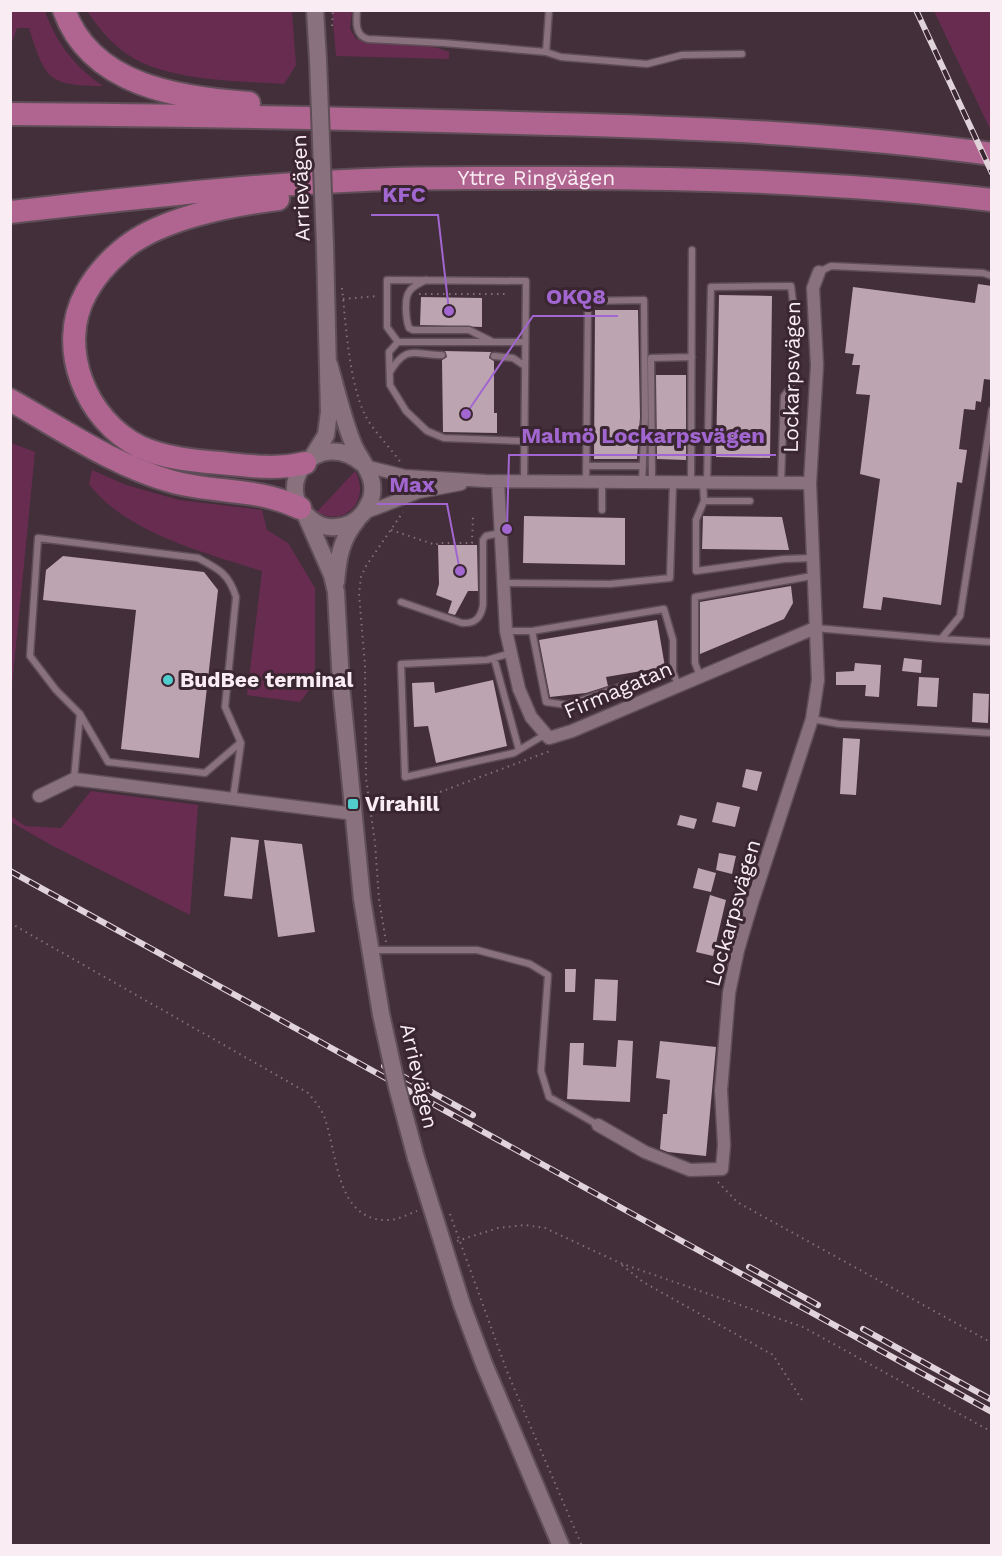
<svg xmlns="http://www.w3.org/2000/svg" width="1002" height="1556" font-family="'Work Sans',sans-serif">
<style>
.green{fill:#692c51}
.building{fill:#bda4b1}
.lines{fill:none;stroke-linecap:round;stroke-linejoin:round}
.service-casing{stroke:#5f4e58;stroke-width:9}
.minor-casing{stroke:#5f4e58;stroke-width:15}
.secondary-casing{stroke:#5f4e58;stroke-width:20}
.motorway-casing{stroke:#5f4e58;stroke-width:26}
.path{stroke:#81707a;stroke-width:2;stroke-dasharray:1.5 4.5;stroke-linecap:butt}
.service{stroke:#89727e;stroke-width:6}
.minor{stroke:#89727e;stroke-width:12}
.secondary{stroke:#89727e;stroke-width:16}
.motorway{stroke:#af658f;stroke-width:22}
.rail-casing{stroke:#e1d3da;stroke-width:6}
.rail{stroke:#392630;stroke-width:4;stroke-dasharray:11;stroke-linecap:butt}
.secondary-bridge-casing{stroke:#5f4e58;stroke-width:20;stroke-linecap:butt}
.secondary-bridge{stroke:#89727e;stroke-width:16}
.poi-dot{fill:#52cdcd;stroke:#392630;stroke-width:2}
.labels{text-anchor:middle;stroke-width:6;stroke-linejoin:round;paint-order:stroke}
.street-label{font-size:21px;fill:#f9ecf3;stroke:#392630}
.poi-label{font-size:21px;font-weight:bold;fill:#f9ecf3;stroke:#392630;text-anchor:start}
.leader{fill:none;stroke:#a166cf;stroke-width:2}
.callout-dot{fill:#a166cf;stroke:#392630;stroke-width:2}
.callout-label{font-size:22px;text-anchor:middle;font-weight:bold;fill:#a166cf;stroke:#392630;stroke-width:6;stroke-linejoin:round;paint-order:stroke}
</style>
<rect width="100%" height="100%" fill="#432f3a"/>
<path class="green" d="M11 10 45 11C56 43 75 67 103 86 48 86 45 79 29 28H17L11 45Z
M87 11H292L296 65 284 84C240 81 174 81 135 59 115 48 99 29 87 11Z
M332 11H352L350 29 356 39C387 49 418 39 449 52V59L336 56Z
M934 11H991V131Z
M11 443 35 452 11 696Z
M92 470 126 485 179 500 262 510 267 530 288 543 315 588V682L300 702 247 695 262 571C208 554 124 532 89 484Z
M355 471C371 499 346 528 317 512Z
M91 791 198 805 190 915 51 845 11 822V816L25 826 61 828Z"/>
<path class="building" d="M978 284 992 286V380L984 379 981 402 976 401 975 410 964 409 959 449 967 450 962 483 957 482 941 605 883 597 881 610 863 608 880 479 860 474 870 395 856 394 860 365H852L854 354 845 353 853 287 975 303Z
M719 295 772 296 770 458 716 457Z
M421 297 482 298V327L420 325Z
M595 310H638L640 417 637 459H594Z
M445 351 491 352 489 358 494 361V413H497V433L443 432 442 360 447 357Z
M656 375H686V460L657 459Z
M524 516 625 518V565L523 563Z
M703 516 782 517 789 550 702 549Z
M438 545H477L478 591H468L455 615 448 613 452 601 436 595 439 584Z
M63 556 204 572 218 590 199 758 121 749 136 610 43 600 46 570Z
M791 586 793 603 784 619 700 654V602Z
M657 620 665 667 606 677 608 686 586 693 550 697 539 640Z
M904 658 922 660 921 673 902 671Z
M855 663 881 665 879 697 865 696 866 685H836V672L854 671Z
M919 677 939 678 937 707 917 706Z
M493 680 507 746 436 763 428 726 414 727 412 683 434 682 435 693Z
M973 693 989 694 988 723 972 722Z
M843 738 860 739 856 795 840 794Z
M746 769 762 772 757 791 742 787Z
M717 802 740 807 735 827 712 822Z
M680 815 697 819 694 829 677 825Z
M231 837 259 840 252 899 224 896Z
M264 840 302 844 315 932 278 937Z
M719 853 736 856 732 874 716 870Z
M698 868 716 873 711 892 693 888Z
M710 895 726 900 713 956 696 952Z
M565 969H576L575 992H565Z
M595 979 618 980 616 1021 593 1020Z
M618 1040 633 1041 630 1102 567 1099 570 1043H584L583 1065 616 1067Z
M660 1041 716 1047 706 1156 668 1152 660 1149 663 1114H667L670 1080 656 1078Z"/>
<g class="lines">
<defs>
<path id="service" d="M357 10C356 22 355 36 368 39L444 43 546 52 561 57 647 64 682 55 742 54
M546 52 549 10
M819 272 831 266 983 273 992 276
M426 280C421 283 412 286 409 292 404 299 406 320 409 328L413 330H469L491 341
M398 342 389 352 390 385 406 411 427 431 444 438 524 441
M494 356 513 358 525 366
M390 372C407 344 414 355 442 355
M586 466H643
M524 481 526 281 387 280V327L398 342H525
M586 481 588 301 644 300 645 417 642 482
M652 482 651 358 692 357
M691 483 692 250
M703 483 704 501H750
M707 483 711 287 791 286 795 318 791 387 784 396 781 482
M704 501 696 520V571L784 559 812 558
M602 510V482
M503 583 610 584 670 578 673 483
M401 602 462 623C475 624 481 618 483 605V540L486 536 500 533
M815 628 941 639 960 616 992 410
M506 631H532
M941 639 992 642
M511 653 487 660 401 664 405 777 514 753 546 734
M494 658 519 750
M673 672 661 673 567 705 546 702 532 631 664 609 673 640V672L678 685
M700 676 695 663V597L812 576
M80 714 108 762 205 773 240 743
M812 719 839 724 992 733
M74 779 80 714 56 690 30 656 38 538 198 558C219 569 229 574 236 597L225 707 241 743 233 799
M371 950H477L530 964 548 975 541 1071 549 1097 598 1125"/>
<path id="minor" d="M365 466 405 476 486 481 810 483
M498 481 506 631 519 689 531 717 549 738 572 731 815 628
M364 513 419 492 461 484
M39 796 74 779 354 814
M598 1125 645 1152 690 1170 722 1169 724 1145 721 1090 729 993 738 950 751 906 812 719 818 680 810 483 817 365 813 288 819 272"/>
<path id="secondary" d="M315 10 318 60
M329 364C337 391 343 420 354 446 360 459 370 470 372 483 373 491 372 499 368 505 362 518 350 526 336 527 327 528 318 525 311 519 269 487 317 426 362 463
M313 456 326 435 329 412 325 246
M306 516 332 575 336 592 341 685 362 899 381 1014
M336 582C338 558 341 539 357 520
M416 1158 462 1305 484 1364 561 1546"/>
<g id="motorway">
<path d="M64 10C91 86 179 98 249 103"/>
<path d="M10 114C167 115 323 118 479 122 650 126 822 131 992 154"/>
<path d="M278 199C231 205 157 219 121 251 108 262 94 278 86 293 56 347 86 421 140 447 164 458 194 461 220 463 249 466 277 470 305 463"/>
<path id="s1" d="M10 212C128 199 246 185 365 180 421 177 477 178 533 178 686 177 839 182 992 200"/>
<path d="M10 400C62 429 113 465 170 481 215 494 256 487 300 508"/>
</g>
</defs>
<use href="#service" class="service-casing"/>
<use href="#minor" class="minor-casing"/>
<use href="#secondary" class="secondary-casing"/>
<use href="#motorway" class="motorway-casing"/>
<path class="path" d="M332 26 333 10
M342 288C346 325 349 382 365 415 374 432 390 447 401 463
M419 294H505
M343 299 378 296
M391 530 436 545 438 543H472L473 517
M371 812 440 792 550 751
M10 923 308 1093C314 1100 320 1107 324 1116 338 1153 335 1223 390 1220 399 1219 409 1214 417 1211
M386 942 379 899 375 843 366 778 365 665 359 594 361 577 366 566 403 512
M718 1182 737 1202 992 1343
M450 1214 508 1374 582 1546
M457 1241 498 1228 525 1225 545 1228 620 1263 803 1327 992 1432
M622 1265 643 1282 773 1355 802 1400"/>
<use href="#service" class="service"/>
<use href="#minor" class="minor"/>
<use href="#secondary" class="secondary"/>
<use href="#motorway" class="motorway"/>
<defs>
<path id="rail" d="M916 10 992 173
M10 871 992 1412
M384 1066 473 1115
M749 1267 818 1305
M863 1329 992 1400"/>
</defs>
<use href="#rail" class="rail-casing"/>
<use href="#rail" class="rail"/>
<defs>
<path id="secondary-bridge" d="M318 60 325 246
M381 1014 397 1087 416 1158"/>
</defs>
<use href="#secondary-bridge" class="secondary-bridge-casing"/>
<use href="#secondary-bridge" class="secondary-bridge"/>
</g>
<g class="poi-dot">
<circle cx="168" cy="680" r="6"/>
<rect x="347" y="798" width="12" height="12" rx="3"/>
</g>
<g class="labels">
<g class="street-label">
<text dy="7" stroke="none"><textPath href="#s1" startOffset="528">Yttre Ringvägen</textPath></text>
<text transform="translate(301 188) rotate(-92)" y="7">Arrievägen</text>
<text transform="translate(792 377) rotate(-89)" y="7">Lockarpsvägen</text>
<text transform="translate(618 690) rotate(-23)" y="7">Firmagatan</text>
<text transform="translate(733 913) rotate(-74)" y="7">Lockarpsvägen</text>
<text transform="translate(419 1076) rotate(77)" y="7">Arrievägen</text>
</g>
<g class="poi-label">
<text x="180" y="687">BudBee terminal</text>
<text x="365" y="811">Virahill</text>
</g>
</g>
<path class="leader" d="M449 311L438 215H371M466 414L533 316H618M507 529L509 455H776M460 571L447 504H377"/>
<g class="callout-dot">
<circle cx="449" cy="311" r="6"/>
<circle cx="466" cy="414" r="6"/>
<circle cx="507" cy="529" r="6"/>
<circle cx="460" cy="571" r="6"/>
</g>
<g class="callout-label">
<text x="404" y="202">KFC</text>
<text x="576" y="304">OKQ8</text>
<text x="643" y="443">Malmö Lockarpsvägen</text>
<text x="412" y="492">Max</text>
</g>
<rect width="1002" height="1556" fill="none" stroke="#f9ecf3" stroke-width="24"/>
</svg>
